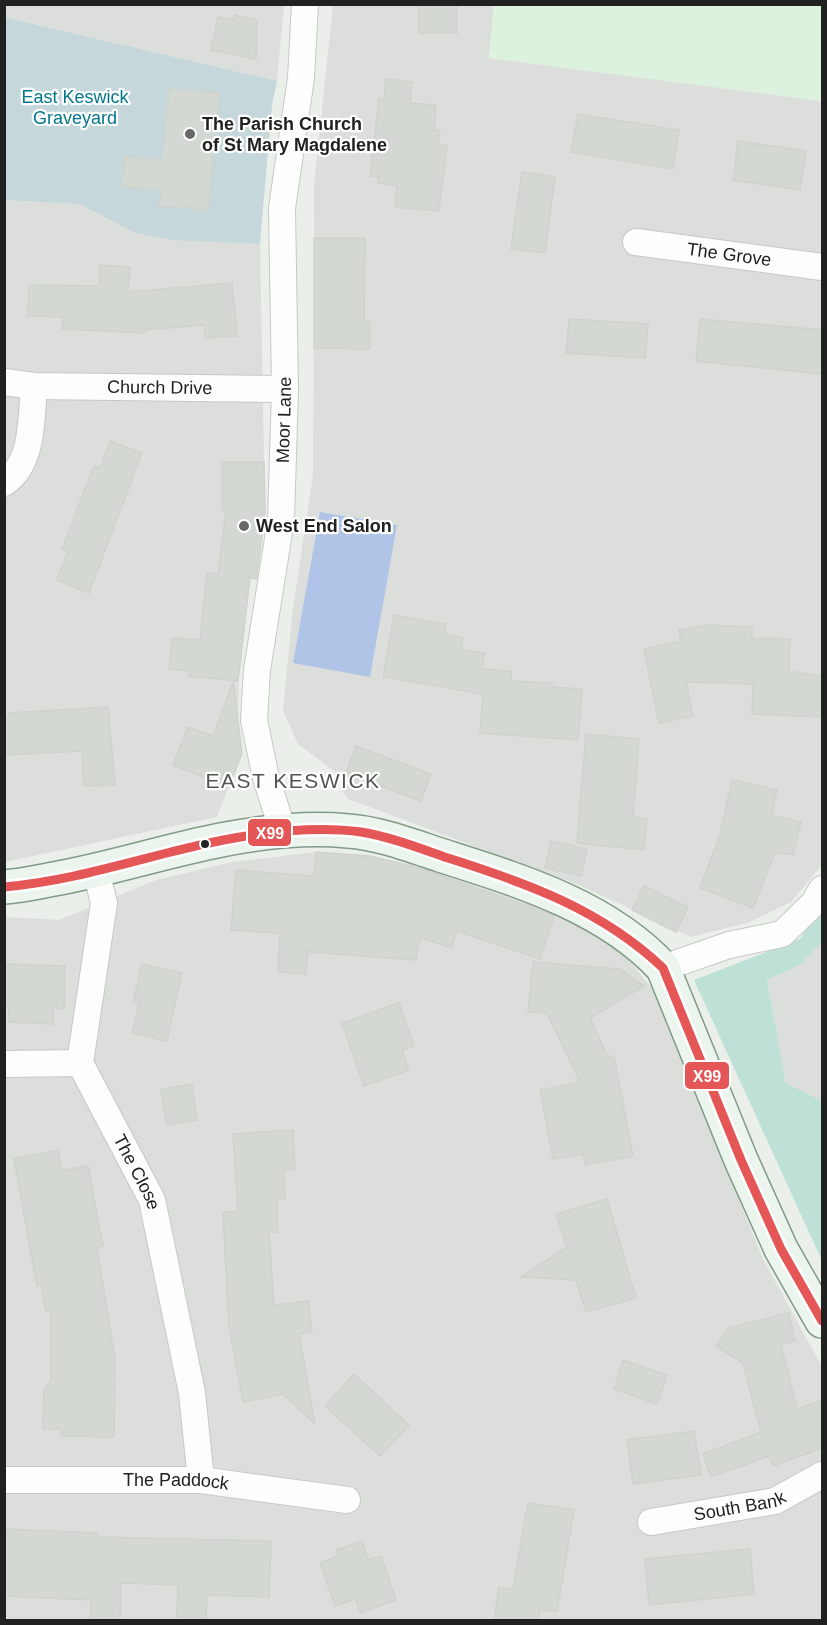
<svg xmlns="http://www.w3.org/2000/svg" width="827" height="1625" font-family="Arial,sans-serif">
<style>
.residential{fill:#dcdedb}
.farmland{fill:#ddf1df}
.forest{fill:#bee0d7}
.cemetery{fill:#c5d7da;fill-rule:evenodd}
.pitch{fill:#b0c4e8}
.building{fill:#d4d8d2;stroke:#ced3cb;stroke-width:1.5}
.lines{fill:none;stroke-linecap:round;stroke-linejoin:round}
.street-casing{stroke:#c6c8c6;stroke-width:28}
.secondary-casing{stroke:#819b84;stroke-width:36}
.street{stroke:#fcfdfc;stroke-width:26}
.secondary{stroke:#ecf5ed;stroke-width:33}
.bus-1-casing{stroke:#fff;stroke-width:14}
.bus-1{stroke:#e55757;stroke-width:9}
.poi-dot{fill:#686967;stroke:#fff;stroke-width:2}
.bus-dot{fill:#212121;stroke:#fff;stroke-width:2}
.labels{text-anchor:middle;stroke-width:4.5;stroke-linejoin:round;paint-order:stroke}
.park-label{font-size:18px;fill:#03778b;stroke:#fff}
.poi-label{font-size:18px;font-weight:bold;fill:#212121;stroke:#fff;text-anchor:start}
.street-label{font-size:18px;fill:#212121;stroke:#fff}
.quarter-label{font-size:21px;letter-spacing:1.5px;fill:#545454;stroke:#fff}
.line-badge{stroke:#fff;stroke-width:2}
.badge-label{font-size:16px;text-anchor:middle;font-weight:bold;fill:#fff}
</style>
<rect width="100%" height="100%" fill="#ebefea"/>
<path class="residential" d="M5 4 284 5 277 81 5 17Z
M333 5H494L489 58 822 101V865L791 902 750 922 691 937 581 886 348 799 341 789V776L298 744 283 711 292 616 313 474 314 184Z
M4 200 79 204 135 233 171 239 260 244 265 511 257 579 250 578 239 677 238 720 242 753 217 817 5 862Z
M316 852 370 856 426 867 555 914 604 939 632 964 654 991 763 1259 822 1367V1620H5V917L59 920 156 880 232 862Z
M822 942V1101L786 1083 767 980 800 965Z"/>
<path class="farmland" d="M494 5H822V101L489 58Z"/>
<path class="forest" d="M822 907V942L800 965 767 980 786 1083 822 1101V1261L694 980 800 939Z"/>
<path class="cemetery" d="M4 17 277 81 272 105 260 244 171 240 135 233 79 204 5 200ZM169 89 218 93 208 210 159 206 161 190 123 186 125 157 162 160Z"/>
<path class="pitch" d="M320 512 397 525 370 677 293 663Z"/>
<path class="building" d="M419 4H457V33H419Z
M235 15 257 20 256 59 211 50 218 17 234 20Z
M386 79 412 82 410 103 436 105 434 130H440L438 145H447L439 211 395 207 397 186 378 183 379 177 370 176 379 99 384 100Z
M169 89 219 93 208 210 159 206 161 190 122 186 125 157 162 160Z
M578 114 679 130 673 169 571 152Z
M738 141 806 151 800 190 733 180Z
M522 172 555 177 545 253 511 249Z
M314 238H365L364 322H370V349L314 348Z
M100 265 130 267 128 292 232 283 237 336 205 338 204 325 144 330V333L62 329 63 317 28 316 29 285 99 286Z
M569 319 648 324 645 358 566 353Z
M700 319 822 330V374L696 361Z
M110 441 142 453 89 593 57 580 68 551 62 549 82 497 94 466 100 468Z
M222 462H264L265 511 258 568 256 579 250 578 238 681 189 676V671L169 669 172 638 200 640 207 573 218 574 226 511H222Z
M394 615 446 624 444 634 463 638 461 650 485 653 482 669 511 671V681L552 683V687L582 689 578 740 480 733 483 694 383 677Z
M706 625 752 627V638L790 639 789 671 822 677V717L752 714 753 684 686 682 693 716 659 723 644 649 681 641 679 630Z
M233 682 242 753 229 787 173 765 188 727 213 736Z
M108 707 115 785 84 786 82 751 4 755V717H9V713Z
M586 734 639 739 633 817 647 819 644 850 577 843Z
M356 746 431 774 421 801 346 773Z
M732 780 777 790 772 815 801 822 793 855 775 852 753 908 700 888 720 835Z
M551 841 587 849 581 876 545 868Z
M316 852 370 856 425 870 552 915 554 916 540 959 457 931 451 948 420 937 416 960 308 952 306 974 278 972 280 933 231 930 236 870 314 876Z
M644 886 688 907 676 932 632 910Z
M533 962 620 969 644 986 590 1018 608 1057 614 1056 633 1156 585 1165 583 1154 553 1159 540 1090 580 1082 547 1013 528 1012Z
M4 964 65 966 64 1009 53 1008V1024L9 1022V1007L4 1006Z
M142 964 182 973 167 1041 132 1033 139 1004 133 1003Z
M399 1003 414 1046 402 1050 409 1070 364 1086 342 1023Z
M192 1084 197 1120 167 1125 161 1089Z
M293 1130 295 1169 284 1170 285 1199 277 1200 278 1232H269L274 1305 308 1301 312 1332 299 1334 315 1424 283 1394 243 1402 229 1326 223 1212 238 1211 233 1134Z
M58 1150 62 1171 88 1166 103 1246 97 1247 115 1360 114 1437 61 1436V1429H43L44 1391 51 1380V1312H46L41 1285 37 1286 14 1159Z
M607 1199 636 1298 586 1312 576 1280 521 1277 567 1247 556 1214Z
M789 1313 795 1341 781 1344 797 1409 822 1400V1448L773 1466 769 1456 711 1477 703 1454 761 1432 743 1363 716 1346 728 1328Z
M623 1360 667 1375 657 1404 614 1389Z
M354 1374 409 1425 380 1456 325 1406Z
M694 1431 701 1475 633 1484 627 1440Z
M528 1503 574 1510 557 1612 540 1609 538 1620H494L499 1587 513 1589Z
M4 1529 98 1533V1537L271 1541 269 1597 207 1595 206 1618 177 1617 178 1585 121 1583 120 1620H90L91 1600 5 1596Z
M362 1541 368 1560 381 1556 396 1600 360 1613 355 1599 335 1606 320 1563 338 1556 336 1550Z
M750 1549 754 1594 649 1605 645 1559Z"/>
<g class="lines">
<defs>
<g id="street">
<path id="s1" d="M636 242 822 267"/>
<path id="s2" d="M4 382 34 386 285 389"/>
<path d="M4 483C34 463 31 418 34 386"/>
<path id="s3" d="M283 831 266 778 254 720 257 670 281 520 285 389 282 208 301 78 305 4"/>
<path id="s4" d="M96 871 104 903 80 1063 152 1200 192 1393 201 1480"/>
<path d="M663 968 729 945 782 934 814 903 822 889"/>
<path d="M4 1064 80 1063"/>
<path id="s5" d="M4 1480H201L347 1500"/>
<path id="s6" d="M651 1522 775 1501 822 1475"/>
</g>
<path id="secondary" d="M4 887C21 886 38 882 54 879 110 869 165 851 221 840 262 832 306 827 348 831 378 833 410 845 440 855 518 880 606 906 663 968L741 1160 781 1249 822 1321"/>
</defs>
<use href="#street" class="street-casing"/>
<use href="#secondary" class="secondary-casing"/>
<use href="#street" class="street"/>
<use href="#secondary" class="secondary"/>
<defs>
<path id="bus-1" d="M4 887C89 880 169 847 253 835 288 830 325 827 361 832 391 837 419 848 448 858 527 883 602 910 663 968L741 1160 781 1249 822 1321"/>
</defs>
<use href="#bus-1" class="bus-1-casing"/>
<use href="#bus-1" class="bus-1"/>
</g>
<g class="poi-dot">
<circle cx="190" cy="134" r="6"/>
<circle cx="244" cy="526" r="6"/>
</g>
<circle class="bus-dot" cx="205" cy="844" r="5"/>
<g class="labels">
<g class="park-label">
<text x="75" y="103">East Keswick<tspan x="75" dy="21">Graveyard</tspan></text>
</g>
<g class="poi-label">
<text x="202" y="130">The Parish Church<tspan x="202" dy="21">of St Mary Magdalene</tspan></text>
<text x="256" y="532">West End Salon</text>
</g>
<g class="street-label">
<text dy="6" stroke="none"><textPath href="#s1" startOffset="94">The Grove</textPath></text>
<text dy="6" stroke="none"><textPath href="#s2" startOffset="156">Church Drive</textPath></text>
<text dy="6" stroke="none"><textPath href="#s3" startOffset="417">Moor Lane</textPath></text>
<text dy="6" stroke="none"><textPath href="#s4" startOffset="318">The Close</textPath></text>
<text dy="6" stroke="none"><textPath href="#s5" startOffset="172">The Paddock</textPath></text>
<text dy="6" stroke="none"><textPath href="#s6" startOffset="90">South Bank</textPath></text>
</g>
<g class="quarter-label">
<text x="293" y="788">EAST KESWICK</text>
</g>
</g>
<g class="line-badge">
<rect x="247" y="818" width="45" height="29" rx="6" fill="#e55757"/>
<rect x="684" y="1061" width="46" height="29" rx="6" fill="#e55757"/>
</g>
<g class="badge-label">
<text x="270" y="839">X99</text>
<text x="707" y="1082">X99</text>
</g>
<rect width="827" height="1625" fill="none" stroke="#212121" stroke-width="12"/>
</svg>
